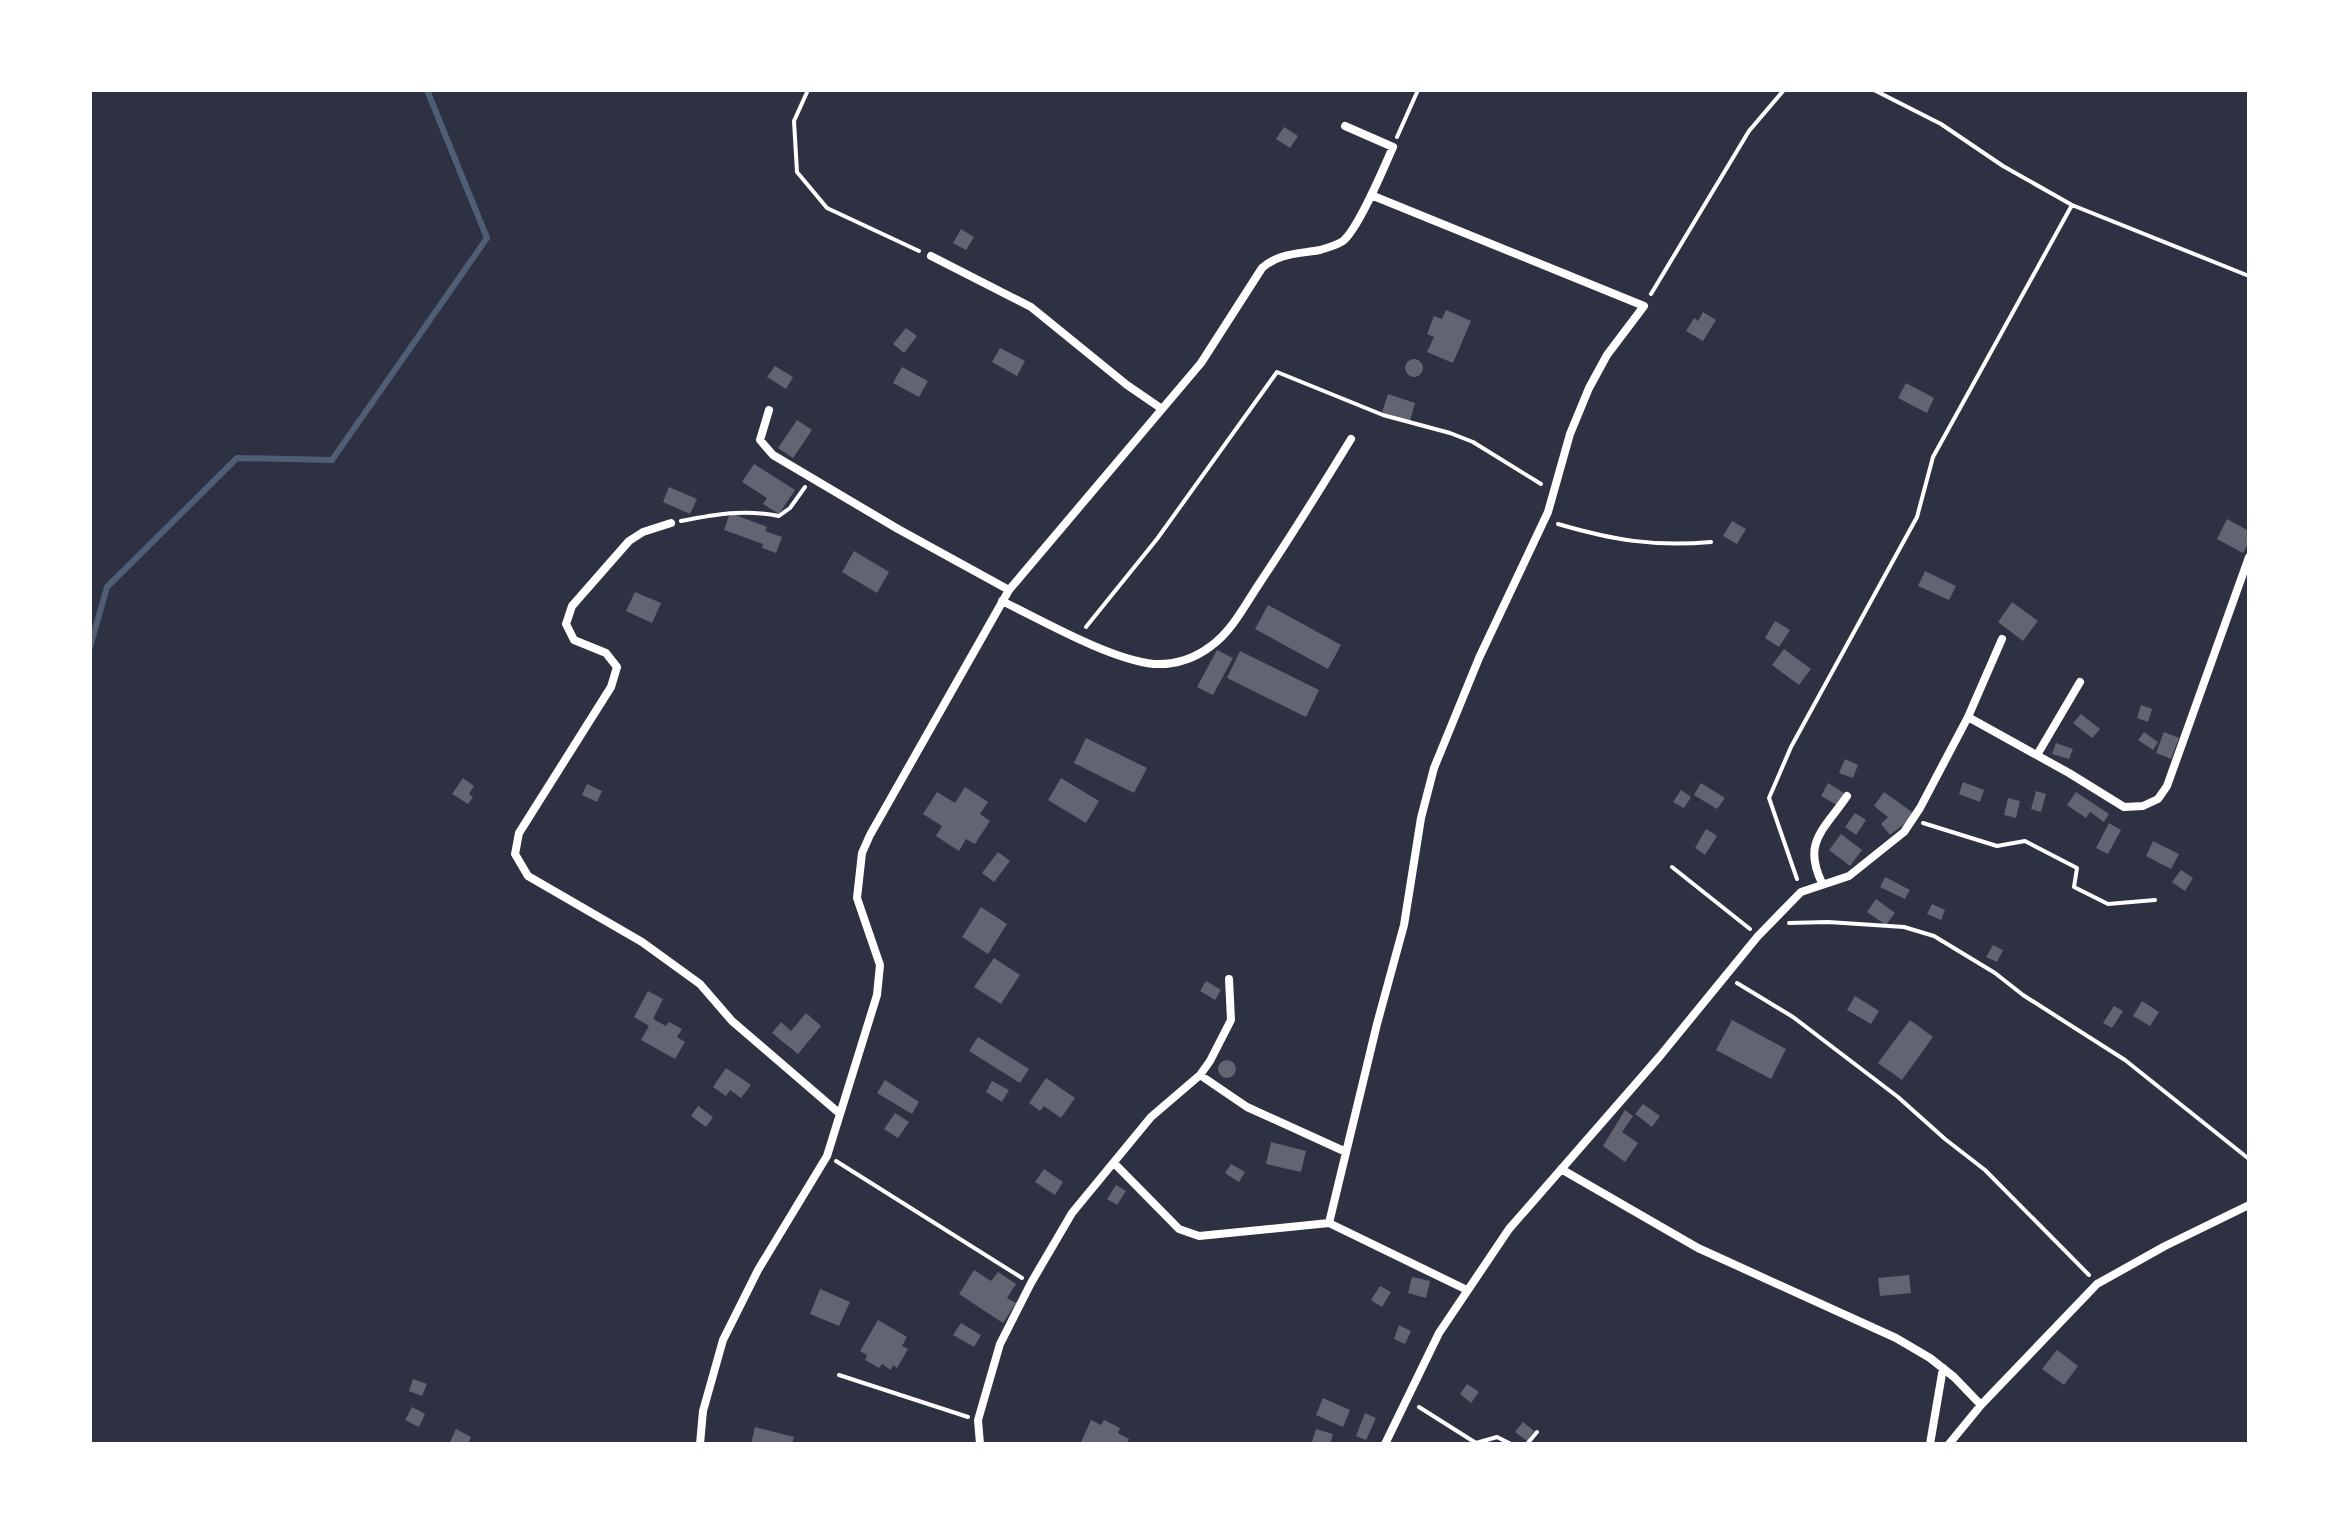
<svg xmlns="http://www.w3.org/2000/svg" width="2339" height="1534" font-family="Quicksand,sans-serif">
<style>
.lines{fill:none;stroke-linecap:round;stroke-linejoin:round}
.stream{stroke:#4f5d75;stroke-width:6}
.building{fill:#626471}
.path{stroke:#fff;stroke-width:4}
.minor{stroke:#fff;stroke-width:8}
</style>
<rect width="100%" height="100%" fill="#2d3142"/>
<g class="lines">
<path class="stream" d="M90 647 107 587 237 458 332 460 487 238 427 90"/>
</g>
<path class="building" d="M1284 127 1298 136 1290 148 1276 139Z
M961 229 974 237 966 250 953 243Z
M1446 310 1471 321 1453 363 1427 352 1434 337 1427 334 1434 316 1442 319Z
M1703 312 1716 320 1703 341 1686 331 1694 318 1698 321Z
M906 328 917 336 904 353 893 344Z
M1000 348 1025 361 1017 376 992 362Z
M1405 368a9 9 0 1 1 18 0a9 9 0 1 1-18 0Z
M775 366 793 377 786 389 767 377Z
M902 367 928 381 919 397 893 383Z
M1906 383 1934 398 1927 413 1898 398Z
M1388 394 1415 403 1410 421 1382 412Z
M797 420 812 430 793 458 778 448Z
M754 464 795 490 779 514 763 504 767 498 742 482Z
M669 487 697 499 690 514 663 502Z
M730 513 767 527 765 531 782 537 776 553 762 548 763 544 724 530Z
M2227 519 2249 531V542L2243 553 2217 539Z
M1732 521 1746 529 1737 544 1723 536Z
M854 551 889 572 877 593 842 572Z
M1925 571 1956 586 1949 600 1918 586Z
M635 592 661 603 652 623 626 611Z
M2012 602 2038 621 2023 641 1998 622Z
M1268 605 1341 645 1328 669 1255 629Z
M1775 621 1790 630 1779 647 1765 638Z
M1784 649 1811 669 1799 685 1772 665Z
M1217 650 1233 658 1213 695 1197 687Z
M1240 651 1319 690 1306 717 1227 678Z
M2141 705 2152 709 2148 722 2137 718Z
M2081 714 2100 729 2092 738 2073 723Z
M2144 732 2158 742 2153 750 2138 740Z
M2164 732 2179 738 2171 759 2156 753Z
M1086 738 1147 768 1134 793 1074 763Z
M2056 743 2073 749 2069 759 2052 754Z
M1845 759 1858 765 1853 778 1839 773Z
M463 778 474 786 469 794 473 797 468 804 452 794Z
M1061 778 1099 801 1086 823 1048 800Z
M1963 782 1984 790 1980 802 1959 794Z
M1701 783 1725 798 1717 809 1694 795Z
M1828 783 1844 793 1837 805 1821 796Z
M587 784 602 791 597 802 582 795Z
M965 787 988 802 980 814 990 821 975 844 966 839 959 851 936 836 942 826 923 814 937 792 955 803Z
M1681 790 1691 797 1684 808 1673 802Z
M2036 791 2046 794 2041 812 2031 809Z
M1884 792 1912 812 1913 817 1890 835 1881 824 1888 817 1874 806Z
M2076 792 2109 814 2104 822 2090 812 2086 818 2067 805Z
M2008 798 2020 801 2016 818 2004 815Z
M1855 813 1866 820 1856 835 1845 827Z
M2109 823 2121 830 2108 854 2096 848Z
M1706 829 1717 836 1705 855 1695 848Z
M1841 834 1862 850 1850 866 1829 850Z
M2153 841 2179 854 2171 869 2146 856Z
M998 852 1010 861 994 882 982 873Z
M2181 870 2193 878 2185 891 2172 882Z
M1885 877 1910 890 1905 899 1880 887Z
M1876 899 1895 913 1886 925 1867 912Z
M1932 904 1945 910 1941 920 1927 914Z
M981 907 1007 924 988 954 962 937Z
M1993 945 2003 950 1997 962 1986 957Z
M994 958 1020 975 1001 1004 974 987Z
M1206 981 1221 990 1215 1000 1200 991Z
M648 991 663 999 653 1019 666 1026 669 1022 682 1029 677 1037 685 1042 675 1059 641 1040 649 1026 634 1017Z
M1855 996 1879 1011 1871 1024 1847 1010Z
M2142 1001 2159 1012 2150 1026 2133 1016Z
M2114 1006 2123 1011 2112 1028 2103 1023Z
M806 1013 821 1026 798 1054 772 1033 781 1022 791 1031Z
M1732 1020 1786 1049 1771 1079 1716 1050Z
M1910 1020 1933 1037 1902 1080 1878 1063Z
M978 1037 1029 1069 1020 1083 969 1051Z
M1218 1069a9 9 0 1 1 18 0a9 9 0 1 1-18 0Z
M726 1068 751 1085 741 1098 730 1090 726 1096 713 1087Z
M1046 1078 1075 1098 1061 1118 1044 1106 1040 1111 1029 1103Z
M885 1080 919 1102 912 1114 877 1093Z
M992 1081 1009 1090 1002 1102 986 1092Z
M1643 1104 1660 1116 1652 1127 1635 1114Z
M698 1106 713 1117 706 1127 691 1116Z
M1625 1110 1633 1116 1622 1132 1638 1143 1625 1162 1603 1146Z
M895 1113 909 1122 898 1138 884 1129Z
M1271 1142 1306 1151 1301 1172 1266 1164Z
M1231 1164 1245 1172 1239 1182 1225 1173Z
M1044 1169 1063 1182 1055 1195 1035 1182Z
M1116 1185 1126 1191 1117 1205 1107 1199Z
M974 1270 991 1281 998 1272 1016 1284 1007 1298 1016 1303 1003 1323 959 1294Z
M1909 1275 1911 1293 1880 1296 1878 1278Z
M1412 1277 1430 1281 1426 1298 1408 1293Z
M1380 1286 1391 1292 1382 1307 1371 1300Z
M820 1289 850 1302 839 1326 810 1314Z
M878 1320 907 1337 902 1346 908 1349 897 1368 893 1365 891 1370 882 1364 879 1368 865 1360 867 1355 860 1351Z
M961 1323 981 1335 974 1347 953 1335Z
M1399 1325 1411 1331 1405 1344 1394 1339Z
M2057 1350 2078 1366 2064 1385 2042 1369Z
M413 1379 427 1384 422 1396 409 1391Z
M1467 1384 1479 1392 1471 1403 1460 1394Z
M1323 1398 1350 1410 1343 1427 1316 1415Z
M412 1407 425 1414 419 1427 405 1420Z
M1365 1413 1376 1418 1366 1440 1356 1436Z
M1091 1420 1101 1425 1104 1420 1120 1428 1118 1433 1129 1439 1126 1444H1080Z
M1523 1422 1534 1431 1527 1441 1515 1432Z
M755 1427 794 1437 792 1444H751Z
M456 1429 471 1437 468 1444H449Z
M1316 1429 1333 1434 1330 1444 1312 1442Z"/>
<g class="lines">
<path class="path" d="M808 90 794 121 797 172 827 208 919 251
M1874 90 1941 124 2003 166 2072 205 2249 276
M1397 137 1418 90
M1651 294 1749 131 1784 90
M681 521C717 514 743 509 779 516L790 508 805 487
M1558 524C1613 540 1653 547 1711 542
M1086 627 1157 539 1277 372 1383 415 1450 433 1473 442 1541 484
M1923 823 1997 846 2025 841 2077 868 2074 887 2108 904 2155 900
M1672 867 1750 929
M1797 879 1769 798 1791 747 1917 517 1933 457 2072 205
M1789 923 1828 922 1904 927 1934 936 1995 973 2023 995 2125 1060 2249 1159
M1737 983 1793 1017 1898 1097 1945 1139 1985 1170 2089 1275
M836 1161 1022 1278
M839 1375 968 1417
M1419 1407 1476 1443 1497 1437 1511 1444
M1527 1444 1537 1432"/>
<path class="minor" d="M931 256 1031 307 1127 385 1162 409
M769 410 760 440 773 455 898 529 1009 590
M671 523 643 532 629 541 572 606 566 624 574 640 606 653 617 667 611 687 519 833 515 854 528 876 642 942 700 984 732 1021 839 1113
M1002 601C1041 620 1111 660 1154 664 1175 665 1194 659 1211 646 1232 631 1245 605 1259 584 1291 536 1321 488 1351 439
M1968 717 2002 639
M2037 755 2080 682
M1822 883C1802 842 1824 830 1847 796
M1200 1075 1247 1107 1346 1152
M1114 1163 1179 1229 1199 1236 1329 1223 1467 1290
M1561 1169 1698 1248 1896 1338 1930 1358 1954 1377 1981 1405
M1329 1223 1377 1024 1404 925 1421 818 1434 768 1479 658 1548 512 1570 434 1589 388 1607 355 1644 306 1371 195
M700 1444 703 1411 723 1340 758 1270 827 1156 877 995 880 965 857 898 862 853 870 835 1009 590 1201 363 1262 268C1279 253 1298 254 1320 250 1327 248 1337 245 1343 241 1359 228 1384 167 1393 147L1345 126
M980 1444 978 1420 1000 1344 1031 1283 1072 1213 1151 1117 1200 1075 1210 1061 1231 1020 1229 979
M1385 1444 1439 1333 1509 1229 1660 1056 1758 936 1801 892 1849 876 1904 832 1920 808 1968 717 2069 773 2124 807 2143 806 2158 799 2167 786 2249 557
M1930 1444 1943 1368
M1949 1444 1981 1405 2097 1284 2165 1246 2249 1205"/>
</g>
<rect width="2339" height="1534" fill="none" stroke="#ffffff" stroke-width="184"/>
</svg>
